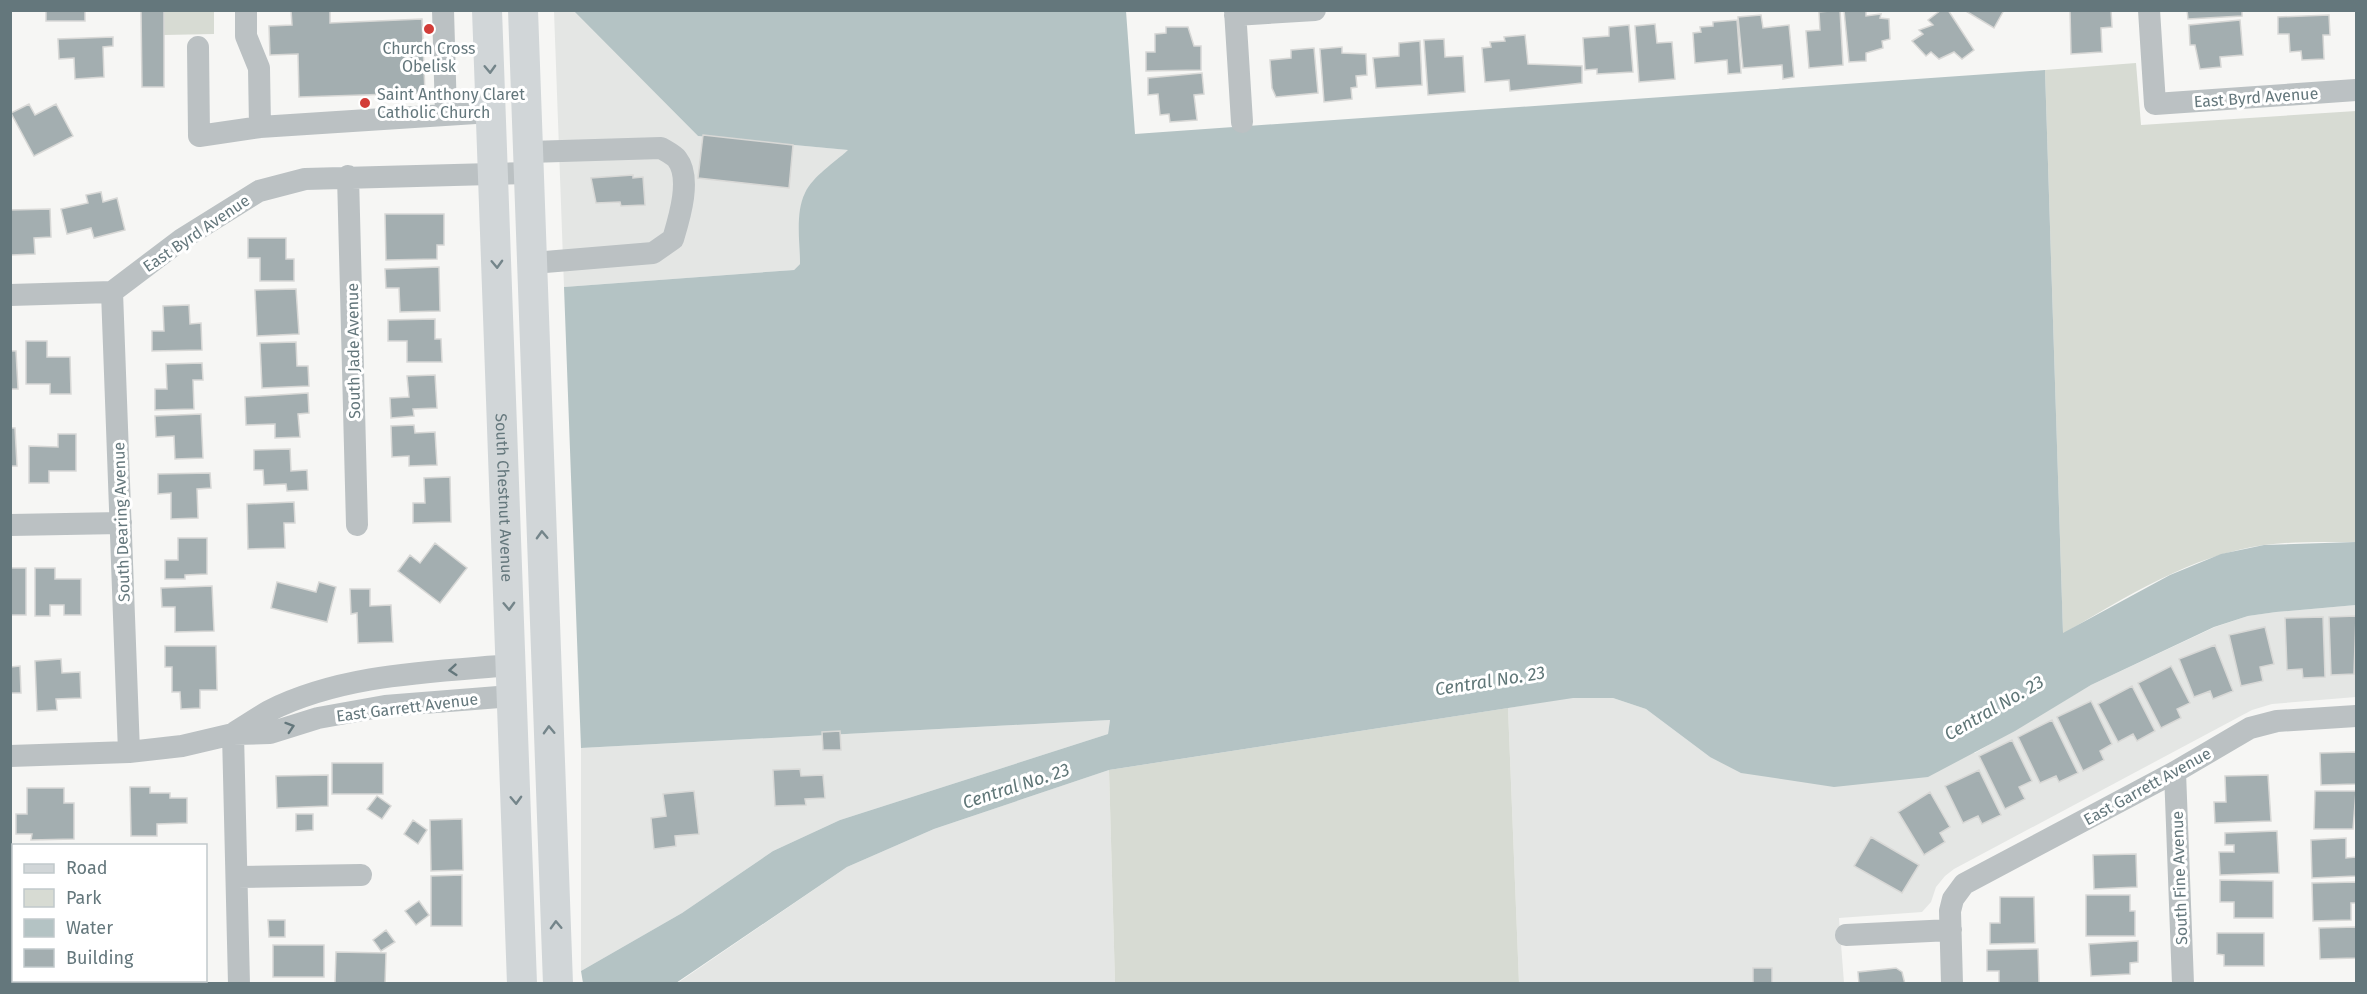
<svg xmlns="http://www.w3.org/2000/svg" width="2367" height="994" font-family="'Fira Sans',sans-serif">
<style>
.built{fill:#e4e6e4}
.green{fill:#d7dbd3}
.water{fill:#b4c3c4}
.building{fill:#a3aeb0;stroke:#d8d8d6;stroke-width:1.5}
.lines{fill:none;stroke-linecap:round;stroke-linejoin:round}
.minor{stroke:#bbc1c3;stroke-width:22}
.major{stroke:#d1d6d8;stroke-width:30}
.oneway{stroke:#74858a}
.oneway2{stroke:#64777c}
.poi-dot{fill:#d23c38;stroke:#fff;stroke-width:2}
.labels{text-anchor:middle;stroke-width:6;stroke-linejoin:round;paint-order:stroke}
.poi-label{font-size:16px;fill:#64777c;stroke:#fff}
.street-label{font-size:16px;fill:#64777c;stroke:#fff}
.water-label{font-size:18px;font-style:italic;fill:#5f7677;stroke:#fff}
</style>
<rect width="100%" height="100%" fill="#f6f6f4"/>
<path class="built" d="M554 11H575L698 136 849 150 818 177 799 222 800 264 794 270 564 287Z
M2356 605V697L2272 704 2252 710 1954 869 1945 876 1936 887 1931 902 1922 912 1839 918 1844 983H1519L1508 708 1573 697 1613 698 1646 709 1710 757 1975 753 2091 685 2215 627 2248 616 2276 612Z
M1110 720 1108 734 840 820 773 851 682 913 581 971V748Z
M1109 770 1115 983 676 984 847 867 934 829Z"/>
<path class="green" d="M164 11H214V34L164 35Z
M2136 63 2141 125 2356 111V542C2326 542 2294 541 2264 545 2192 555 2125 597 2063 634L2045 70Z
M1508 708 1519 983H1115L1109 770Z"/>
<path class="water" d="M574 11H1126L1135 134 2045 70 2063 633 2170 575 2221 554 2264 545 2356 542V605L2276 612 2248 616 2214 627 2091 685 2015 731 1928 777 1834 787 1741 773 1710 757 1646 709 1613 698H1573L1109 770 934 829 847 867 676 983H583L581 971 682 913 773 851 840 820 1108 734 1110 720 581 748 564 287 794 270 800 264C800 243 795 213 805 193 813 176 834 163 848 150L698 136Z"/>
<path class="building" d="M46 10H85V21H46Z
M141 10H164V87H142Z
M291 10H330V23L422 19 425 93 299 97 298 54 270 55 269 26 292 25Z
M1840 10 1843 65 1809 68 1806 31 1820 30 1819 12Z
M1844 10H1866V16L1881 14 1880 18 1889 19 1890 39 1882 41 1883 48 1866 53V61L1849 62Z
M1941 10H1948L1974 50 1962 59 1954 52 1939 59 1931 52 1926 56 1912 41 1923 34 1919 30 1933 25 1928 20Z
M1964 10H2004L1994 28Z
M2070 10H2111L2112 27 2101 28 2102 52 2071 54Z
M2187 10H2242V16L2188 19Z
M1761 15 1763 28 1789 25 1794 77 1783 79 1782 65 1743 68 1738 17Z
M2329 15 2330 35H2323L2324 59 2302 60 2301 51 2290 52 2289 34H2278V17Z
M1737 20 1741 73 1728 74 1727 60 1695 63 1693 33 1701 32 1700 27 1713 26V22Z
M2240 20 2243 55 2220 57 2221 67 2200 69 2195 45H2190L2189 25Z
M1655 24 1657 43 1672 42 1675 79 1639 82 1635 26Z
M1629 25 1633 72 1597 74V69L1585 70 1583 38 1609 36V27Z
M1166 27H1188L1194 46H1201V70L1146 71V52H1155V34L1166 33Z
M1525 35 1528 64 1582 66V83L1510 91 1509 80 1485 82 1482 48 1491 47 1490 42 1505 41 1504 37Z
M113 37V46L103 47 104 77 75 79 74 58 59 59 58 39Z
M1444 39 1445 57 1463 56 1465 92 1428 95 1424 40Z
M1420 41 1422 85 1376 88 1373 58 1399 56V43Z
M1342 47V53L1366 54 1367 75 1356 76 1357 87 1351 88 1352 99 1324 102 1320 49Z
M1314 48 1318 93 1276 97 1272 88 1270 60 1291 58V50Z
M1202 73 1204 94 1194 95 1197 120 1170 122 1169 114 1160 115 1158 94 1148 95V78Z
M29 104 35 115 56 104 73 136 34 156 11 113Z
M703 135 793 145 789 188 698 178Z
M633 175V178L643 177 645 205 621 206 620 202 596 203 591 178Z
M101 192 103 202 117 198 125 230 94 238 91 228 67 234 61 209 88 203 86 195Z
M50 209 51 237 34 238 35 254 11 255 10 210Z
M385 214H444V245H437V259L386 260Z
M248 238H286V259H294V281H260V258H248Z
M439 267 440 311 400 312 399 288H386L385 269Z
M296 289 299 334 257 336 255 290Z
M189 305 190 324 201 323 202 350 152 351V331H164L163 306Z
M435 319V339H441L442 362H407V341H388V320Z
M26 341H47V357H70L71 394H50V384H26Z
M296 342 297 366H308L309 386 262 388 260 343Z
M10 351H16L18 389H10Z
M202 363 203 380H193L194 409 155 410V389H167L166 364Z
M435 375 437 408 413 409 414 416 391 418 390 398 409 397 407 376Z
M308 393 309 413 298 414 300 437 275 438V424L246 425 245 397Z
M201 414 203 458 175 459 174 436 156 437 155 416Z
M414 425 415 433 435 432 437 465 409 466V456L392 457 391 426Z
M10 428H15L17 466H10Z
M58 434H76V471H49V483H29V446L58 447Z
M290 449 291 471 307 470 308 490 287 491 286 484 264 485 263 470H254V450Z
M210 473 211 488 197 489 198 518 171 519V493L158 494V474Z
M450 477 451 522 413 523V503H425L424 478Z
M294 502 295 523H284L285 548 248 549 247 504Z
M178 538H207V574L185 575V579H165V560H178Z
M435 543 467 568 440 603 398 571 410 555 420 563Z
M10 568H26V615H10Z
M35 568H55V579H81V615H64V605H50V616H35Z
M277 582 316 592 319 582 336 587 327 622 271 608Z
M212 586 214 631 175 632V607H162L161 588Z
M350 589H370V606L391 605 393 642 358 643 357 613 351 614Z
M2356 616 2354 674 2331 675 2329 617Z
M2323 617 2325 677 2303 678 2302 669 2287 670 2285 618Z
M2265 627 2274 664 2260 667 2263 681 2241 686 2229 635Z
M2215 645 2233 691 2213 699 2210 691 2194 697 2179 659Z
M165 646H216L217 690H200V708L181 709 180 692H172V667H165Z
M61 659 62 673 80 672 81 698 56 699 57 710 37 711 35 661Z
M20 666 21 693H10V667Z
M2171 666 2190 703 2177 709 2181 718 2161 728 2138 683Z
M2132 686 2155 731 2137 741 2133 734 2118 742 2098 704Z
M2091 701 2112 744 2100 751 2104 760 2083 771 2057 717Z
M2052 720 2078 773 2059 782 2056 776 2040 783 2018 737Z
M840 731 841 750H823L822 732Z
M2012 740 2032 781 2019 787 2025 799 2005 809 1979 756Z
M2356 752V784L2321 785 2320 753Z
M332 763H383V794H332Z
M800 769 801 776 823 775 825 798 805 799 806 805 775 806 773 770Z
M1979 770 2001 815 1982 824 1978 816 1963 823 1945 786Z
M328 775V806L277 808 276 776Z
M2268 775 2271 821 2215 823 2214 802H2226L2225 776Z
M130 787H150V793H170V798H187V823L157 824V836H131Z
M27 788H64V803H74V839L31 840 32 834H16V814H27Z
M694 791 699 834 675 836 676 846 654 849 651 818 666 816 663 794Z
M2315 791H2356L2353 829H2314Z
M1930 792 1950 827 1940 833 1945 842 1924 855 1898 812Z
M377 796 391 806 382 819 367 809Z
M296 814H313V830L296 831Z
M462 819 463 870 431 871 430 820Z
M413 820 427 830 418 844 404 834Z
M2277 831 2279 873 2220 875 2219 852H2234V845H2225V833Z
M1871 837 1919 865 1902 893 1854 866Z
M2346 838V858L2356 857V876L2312 878 2311 840Z
M2136 854 2137 887 2094 889 2093 855Z
M462 875V926H431V876Z
M2220 880 2273 881V918H2234V902H2220Z
M2356 882V903H2351V920L2313 921 2312 883Z
M2086 895H2130V911H2135V936H2086Z
M2000 897H2034L2035 943 1990 944V923H2000Z
M419 901 429 915 416 925 405 911Z
M268 920H285V937H269Z
M2356 927V958L2320 959 2319 928Z
M386 930 395 942 381 951 373 940Z
M2217 933H2264V966H2224V955L2217 954Z
M2138 941V962L2130 963V974L2091 976 2089 944Z
M273 945H324V977H273Z
M2038 949 2039 984H1999V971H1987V950Z
M336 952 386 953 385 984H335Z
M1753 968H1772V984H1753Z
M1896 968 1902 972 1905 984H1859L1858 972Z
M18 980H80V984H18Z
M128 980H190V984H133Z"/>
<g class="lines">
<path class="minor" d="M246 10V36L259 68 260 127 491 112
M443 10 446 114
M1235 10 1242 122
M2149 10 2155 104 2356 90
M1235 15 1315 10
M198 47 199 136 260 127
M529 152 661 148C666 151 674 155 677 159 692 178 679 219 673 239L653 253 533 263
M348 176 357 525
M112 292 129 752
M10 295 112 292 182 239 259 191 305 179 529 173
M10 525 121 523
M234 733C245 726 257 718 269 711 342 674 431 672 511 665
M233 734 239 984
M10 756 129 752 182 746 233 734 270 733 318 718 385 706 512 696
M2175 772 2183 984
M237 877 361 875
M1846 935 1951 930
M1952 984 1950 911 1953 899 1964 884 2175 772 2250 728 2277 721 2356 716"/>
<g class="major">
<path id="s1" d="M487 10 522 984"/>
<path d="M523 10 558 984"/>
</g>
</g>
<defs><path id="oneway-chevron" d="M-2-3.5L2.5 0L-2 3.5" fill="none" stroke-width="1.6" stroke-linecap="round" stroke-linejoin="round" transform="scale(1.5)"/></defs>
<g class="oneway">
<use href="#oneway-chevron" transform="translate(490 69) rotate(88)"/>
<use href="#oneway-chevron" transform="translate(497 264) rotate(88)"/>
<use href="#oneway-chevron" transform="translate(542 535) rotate(-92)"/>
<use href="#oneway-chevron" transform="translate(509 606) rotate(88)"/>
<use href="#oneway-chevron" transform="translate(549 730) rotate(-92)"/>
<use href="#oneway-chevron" transform="translate(516 800) rotate(88)"/>
<use href="#oneway-chevron" transform="translate(556 925) rotate(-92)"/>
</g>
<g class="oneway2">
<use href="#oneway-chevron" transform="translate(453 670) rotate(175)"/>
<use href="#oneway-chevron" transform="translate(290 727) rotate(-18)"/>
</g>
<g class="poi-dot">
<circle cx="429" cy="29" r="6"/>
<circle cx="365" cy="103" r="6"/>
</g>
<g class="labels">
<g class="poi-label">
<text x="429" y="54">Church Cross<tspan x="429" dy="18">Obelisk</tspan></text>
<text x="377" y="100" text-anchor="start">Saint Anthony Claret<tspan x="377" dy="18">Catholic Church</tspan></text>
</g>
<g class="street-label">
<text transform="translate(2256 97) rotate(-4)" y="6">East Byrd Avenue</text>
<text transform="translate(196 233) rotate(-34)" y="6">East Byrd Avenue</text>
<text transform="translate(353 351) rotate(-91)" y="6">South Jade Avenue</text>
<text dy="6" stroke="none"><textPath href="#s1" startOffset="488">South Chestnut Avenue</textPath></text>
<text transform="translate(121 522) rotate(-92)" y="6">South Dearing Avenue</text>
<text transform="translate(407 707) rotate(-7)" y="6">East Garrett Avenue</text>
<text transform="translate(2147 786) rotate(-29)" y="6">East Garrett Avenue</text>
<text transform="translate(2179 878) rotate(-92)" y="6">South Fine Avenue</text>
</g>
<g class="water-label">
<text transform="translate(1490 681) rotate(-9)" y="6">Central No. 23</text>
<text transform="translate(1994 708) rotate(-30)" y="6">Central No. 23</text>
<text transform="translate(1016 786) rotate(-18)" y="6">Central No. 23</text>
</g>
</g>
<rect width="2367" height="994" fill="none" stroke="#64777c" stroke-width="24"/>
<rect x="12" y="844" width="195" height="138" fill="#ffffff" stroke="#c1c9cb" stroke-width="1.5"/>
<rect x="24" y="864" width="30" height="9" fill="#d1d6d8" stroke="#c1c9cb" stroke-width="1.5"/>
<text x="66" y="874" font-size="18" fill="#64777c">Road</text>
<rect x="24" y="889" width="30" height="18" fill="#d7dbd3" stroke="#c1c9cb" stroke-width="1.5"/>
<text x="66" y="904" font-size="18" fill="#64777c">Park</text>
<rect x="24" y="919" width="30" height="18" fill="#b4c3c4" stroke="#c1c9cb" stroke-width="1.5"/>
<text x="66" y="934" font-size="18" fill="#64777c">Water</text>
<rect x="24" y="949" width="30" height="18" fill="#a3aeb0" stroke="#c1c9cb" stroke-width="1.5"/>
<text x="66" y="964" font-size="18" fill="#64777c">Building</text>
</svg>
